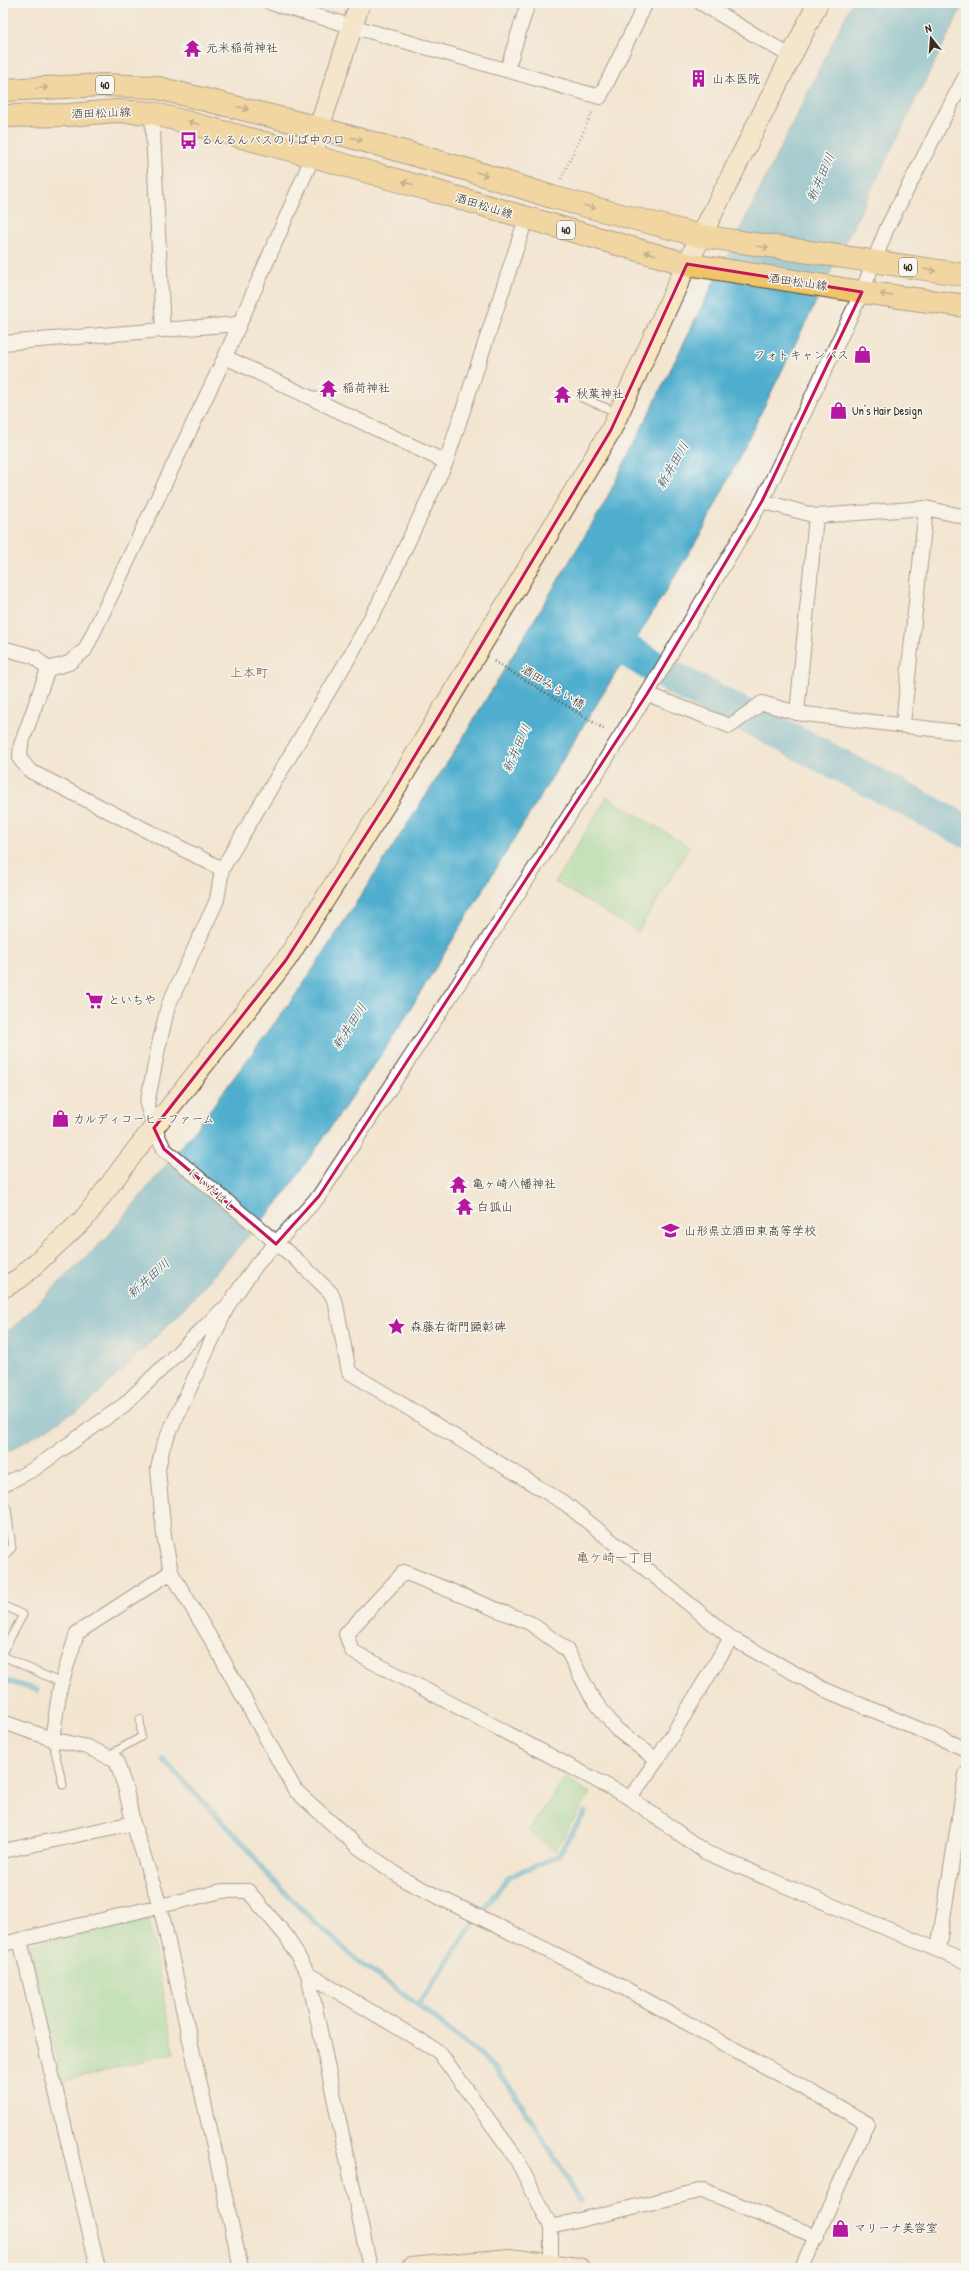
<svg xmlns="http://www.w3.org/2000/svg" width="969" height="2271" font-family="'Patrick Hand','Klee One',sans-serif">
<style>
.green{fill:#8fdb98;stroke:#65825b}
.water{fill:#4faece;stroke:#456c76}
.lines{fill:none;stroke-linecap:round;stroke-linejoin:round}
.stream{stroke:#4faece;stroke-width:5.5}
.river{stroke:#4faece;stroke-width:33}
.lane-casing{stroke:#574639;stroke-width:9}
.street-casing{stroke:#574639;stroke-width:16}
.secondary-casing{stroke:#574639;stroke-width:22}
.primary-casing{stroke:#574639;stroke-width:24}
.path{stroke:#574639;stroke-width:2.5;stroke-dasharray:1 3;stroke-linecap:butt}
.lane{stroke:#fff;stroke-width:7}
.street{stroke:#fff;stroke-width:14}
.secondary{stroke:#f9e7c3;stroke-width:20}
.primary{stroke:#f0c469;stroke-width:22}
.oneway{stroke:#8c6f40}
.marked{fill:none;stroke:#c2185b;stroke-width:3;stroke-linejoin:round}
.labels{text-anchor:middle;stroke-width:3;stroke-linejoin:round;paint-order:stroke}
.shield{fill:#f6f6f2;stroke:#73675e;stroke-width:1}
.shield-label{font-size:11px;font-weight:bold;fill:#3b2a1e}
.poi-label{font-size:12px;fill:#3b2a1e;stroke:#f6f6f2;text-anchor:start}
.street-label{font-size:12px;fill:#3b2a1e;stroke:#f6f6f2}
.water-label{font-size:13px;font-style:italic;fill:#42585c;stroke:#f6f6f2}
.neighbourhood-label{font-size:13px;fill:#78583b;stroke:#f6f6f2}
</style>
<rect width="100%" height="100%" fill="#f6f6f2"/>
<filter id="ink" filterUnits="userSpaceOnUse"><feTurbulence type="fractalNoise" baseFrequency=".025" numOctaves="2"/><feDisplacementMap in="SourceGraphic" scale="8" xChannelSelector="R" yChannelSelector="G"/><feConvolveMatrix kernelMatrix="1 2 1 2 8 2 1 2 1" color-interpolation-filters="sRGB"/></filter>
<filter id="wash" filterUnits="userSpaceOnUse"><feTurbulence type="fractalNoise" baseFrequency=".012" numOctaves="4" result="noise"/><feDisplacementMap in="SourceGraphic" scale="16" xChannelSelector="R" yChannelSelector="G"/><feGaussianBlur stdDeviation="0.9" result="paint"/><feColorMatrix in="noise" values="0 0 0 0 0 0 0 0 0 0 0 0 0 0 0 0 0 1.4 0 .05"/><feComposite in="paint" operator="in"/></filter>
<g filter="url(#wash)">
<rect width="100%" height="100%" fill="#f3e6d1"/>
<path class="green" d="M607 797 690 847 638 932 555 882Z
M566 1777 590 1793 555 1851 528 1831Z
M148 1915 174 2053 63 2081 29 1946Z"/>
<path class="water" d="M852 3H964L703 530 392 1039 281 1199 180 1313 88 1404 3 1455V1333L12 1328 108 1236 197 1127 300 989 453 754 603 506Z"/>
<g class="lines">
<path class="stream" d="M3 1680 37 1690
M163 1760 245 1845 265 1872 305 1913 359 1962 418 2005 491 2064 513 2091 581 2201
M418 2005 469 1930 508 1877 558 1856 585 1812"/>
<path class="river" d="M589 628 673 678 966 831"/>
</g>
</g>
<g filter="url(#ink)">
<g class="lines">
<defs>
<path id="lane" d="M582 398 619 413
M3 1557 12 1548 7 1508
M3 1605 23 1615 3 1651
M3 1656 61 1683
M52 1739 63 1785
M107 1756 141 1737 140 1719"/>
<path id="street" d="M271 3 600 97 646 3
M701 3 792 57
M507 70 528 3
M152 113 163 330
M526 219 446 462 379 603 351 654 222 869 217 900 168 1006 158 1049 147 1104 154 1128 164 1149 297 1260 331 1293 336 1305 349 1372 566 1504 731 1638 823 1689 966 1749
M3 343 237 324
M225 357 446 462
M762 501 816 516 926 508 966 517
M3 648 35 657 48 669
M48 669 69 663 85 650 225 357 313 156
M48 669 21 745 20 759 30 771 222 869
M647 694 730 726 762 703 797 713 966 733
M797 713 816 516
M903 724 926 508
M3 1485 34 1469 124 1405 222 1310
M3 1722 52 1739 87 1747 116 1760 126 1790 133 1823 160 1906 241 2268
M52 1739 60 1688 77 1633 171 1572
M657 1760 616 1729 591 1696 567 1650 530 1623 404 1572 346 1634 352 1651 630 1798 705 1852 966 1962
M630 1798 657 1760 731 1638
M3 1851 133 1823
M20 1940 98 2268
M3 1944 222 1891H248L287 1937 308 1974 370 2268
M938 1950 966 1774
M308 1974 439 2052 515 2156 551 2227V2263
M551 2227 703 2190 817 2237
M802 2268 867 2123 626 1989 406 1881 357 1846 295 1790 215 1646 171 1572 164 1536 158 1469 163 1446 228 1305 257 1264 319 1196 592 781 647 694 762 501 862 292 887 228 966 75"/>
<path id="secondary" d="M313 156 319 128 360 3
M3 1288 20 1278 84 1219 133 1154 286 960 390 797 611 430 687 264 818 3
M411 2268 509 2259 579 2268"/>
<path id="primary" d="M3 90 105 85 154 87 319 128 472 171 552 197 701 236 966 275
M3 116 69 115 116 111 152 113 313 156 687 264 862 292 966 306"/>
</defs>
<use href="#lane" class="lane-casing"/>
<use href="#street" class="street-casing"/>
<use href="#secondary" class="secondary-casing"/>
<use href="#primary" class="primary-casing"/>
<path class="path" d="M561 179 593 111
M494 661 606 730"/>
<use href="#lane" class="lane"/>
<use href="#street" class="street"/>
<use href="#secondary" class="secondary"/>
<use href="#primary" class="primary"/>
</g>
<defs><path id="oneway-shaft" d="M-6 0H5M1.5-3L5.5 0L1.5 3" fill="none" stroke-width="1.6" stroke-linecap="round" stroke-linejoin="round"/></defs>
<g class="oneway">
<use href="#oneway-shaft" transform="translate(42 88) rotate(-3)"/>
<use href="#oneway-shaft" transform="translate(243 108) rotate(15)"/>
<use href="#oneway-shaft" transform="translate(194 123) rotate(-165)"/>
<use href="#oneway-shaft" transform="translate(357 139) rotate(16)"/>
<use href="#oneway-shaft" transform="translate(482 174) rotate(18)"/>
<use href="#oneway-shaft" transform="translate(408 183) rotate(-164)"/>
<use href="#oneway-shaft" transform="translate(590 207) rotate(15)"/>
<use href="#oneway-shaft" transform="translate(763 247) rotate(8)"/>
<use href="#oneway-shaft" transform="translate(650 253) rotate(-164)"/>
<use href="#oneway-shaft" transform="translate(930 270) rotate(8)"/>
<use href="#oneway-shaft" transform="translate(886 295) rotate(-172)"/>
</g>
</g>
<path d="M0 0H969V2271H0ZM687 264 862 292 762 501 647 694 319 1196 276 1244 164 1149 154 1128 286 960 390 797 611 430Z" fill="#f3e6d1" fill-opacity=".55" fill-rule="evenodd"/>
<path class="marked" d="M687 264 862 292 762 501 647 694 319 1196 276 1244 164 1149 154 1128 286 960 390 797 611 430Z"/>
<defs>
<symbol id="temple-bare" viewBox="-9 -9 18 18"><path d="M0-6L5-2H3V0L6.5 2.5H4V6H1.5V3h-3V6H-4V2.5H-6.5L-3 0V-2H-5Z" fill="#b5179e" stroke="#f6f6f2" stroke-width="2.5" paint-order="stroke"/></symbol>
<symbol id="building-bare" viewBox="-9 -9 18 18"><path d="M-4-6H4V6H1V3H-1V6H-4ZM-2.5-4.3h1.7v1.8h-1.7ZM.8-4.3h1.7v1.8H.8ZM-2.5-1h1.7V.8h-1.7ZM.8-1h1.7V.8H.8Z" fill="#b5179e" stroke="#f6f6f2" stroke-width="2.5" paint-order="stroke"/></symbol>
<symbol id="bus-bare" viewBox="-9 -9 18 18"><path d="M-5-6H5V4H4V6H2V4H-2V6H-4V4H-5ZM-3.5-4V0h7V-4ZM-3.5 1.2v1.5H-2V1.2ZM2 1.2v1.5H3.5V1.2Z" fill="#b5179e" stroke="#f6f6f2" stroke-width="2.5" paint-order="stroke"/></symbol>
<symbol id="shop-bare" viewBox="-9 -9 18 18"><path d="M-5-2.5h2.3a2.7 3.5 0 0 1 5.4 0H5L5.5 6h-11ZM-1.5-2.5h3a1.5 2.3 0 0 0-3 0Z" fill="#b5179e" stroke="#f6f6f2" stroke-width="2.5" paint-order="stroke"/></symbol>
<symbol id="supermarket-bare" viewBox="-9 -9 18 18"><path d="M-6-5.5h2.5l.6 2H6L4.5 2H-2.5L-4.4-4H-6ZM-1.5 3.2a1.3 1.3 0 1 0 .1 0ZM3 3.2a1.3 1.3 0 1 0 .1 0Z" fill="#b5179e" stroke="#f6f6f2" stroke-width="2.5" paint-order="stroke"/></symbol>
<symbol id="school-bare" viewBox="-9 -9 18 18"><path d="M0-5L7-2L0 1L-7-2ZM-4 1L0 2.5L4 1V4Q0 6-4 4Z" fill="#b5179e" stroke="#f6f6f2" stroke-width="2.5" paint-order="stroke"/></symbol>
<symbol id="sight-bare" viewBox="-9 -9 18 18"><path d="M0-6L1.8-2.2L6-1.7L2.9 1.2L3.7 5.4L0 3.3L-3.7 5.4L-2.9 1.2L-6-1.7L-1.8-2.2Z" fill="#b5179e" stroke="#f6f6f2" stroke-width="2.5" paint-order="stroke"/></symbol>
</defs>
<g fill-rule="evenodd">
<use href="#temple-bare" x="180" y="36" width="25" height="25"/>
<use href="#building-bare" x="686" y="66" width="25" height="25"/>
<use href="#bus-bare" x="176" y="128" width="25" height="25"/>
<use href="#shop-bare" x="850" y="342" width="25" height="25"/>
<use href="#temple-bare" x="316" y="376" width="25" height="25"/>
<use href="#temple-bare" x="550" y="382" width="25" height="25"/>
<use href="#shop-bare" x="826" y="398" width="25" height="25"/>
<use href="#supermarket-bare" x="82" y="988" width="25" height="25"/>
<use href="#shop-bare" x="48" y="1106" width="25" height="25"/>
<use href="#temple-bare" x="446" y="1172" width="25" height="25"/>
<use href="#temple-bare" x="452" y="1194" width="25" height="25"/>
<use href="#school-bare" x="658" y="1218" width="25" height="25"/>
<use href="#sight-bare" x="384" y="1314" width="25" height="25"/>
<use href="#shop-bare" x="828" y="2216" width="25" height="25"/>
</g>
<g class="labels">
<g class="shield">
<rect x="96" y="76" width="18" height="18" rx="3"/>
<rect x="557" y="221" width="18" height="18" rx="3"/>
<rect x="899" y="258" width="18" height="18" rx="3"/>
</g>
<g class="shield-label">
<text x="105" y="89">40</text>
<text x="566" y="234">40</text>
<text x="908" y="271">40</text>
</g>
<g class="poi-label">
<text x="206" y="52">元米稲荷神社</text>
<text x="712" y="83">山本医院</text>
<text x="201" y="144">るんるんバスのりば中の口</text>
<text x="849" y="359" text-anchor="end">フォトキャンパス</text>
<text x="342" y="392">稲荷神社</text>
<text x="576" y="398">秋葉神社</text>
<text x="852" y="415">Un's Hair Design</text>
<text x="108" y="1004">といちや</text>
<text x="73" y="1123">カルディコーヒーファーム</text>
<text x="472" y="1188">亀ヶ崎八幡神社</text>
<text x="477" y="1211">白狐山</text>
<text x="684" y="1235">山形県立酒田東高等学校</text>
<text x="410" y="1331">森藤右衛門顕彰碑</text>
<text x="854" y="2232">マリーナ美容室</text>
</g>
<g class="street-label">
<text transform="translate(101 113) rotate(-2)" y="4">酒田松山線</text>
<text transform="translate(484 206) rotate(17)" y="4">酒田松山線</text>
<text transform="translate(798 282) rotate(8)" y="4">酒田松山線</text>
<text transform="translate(553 687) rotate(32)" y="4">酒田みらい橋</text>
<text transform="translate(212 1190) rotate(41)" y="4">にいだはし</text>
</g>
<g class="water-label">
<text transform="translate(820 177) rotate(-66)" y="5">新井田川</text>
<text transform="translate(672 465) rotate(-60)" y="5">新井田川</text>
<text transform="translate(516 748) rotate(-66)" y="5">新井田川</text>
<text transform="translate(349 1026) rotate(-57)" y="5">新井田川</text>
<text transform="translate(148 1278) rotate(-42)" y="5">新井田川</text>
</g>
<g class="neighbourhood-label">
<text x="249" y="677">上本町</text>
<text x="615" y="1562">亀ケ崎一丁目</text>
</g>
</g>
<rect width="969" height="2271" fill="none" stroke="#f6f6f2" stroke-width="16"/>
<g transform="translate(931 38) rotate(343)" stroke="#f6f6f2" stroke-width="3" paint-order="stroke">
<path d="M0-3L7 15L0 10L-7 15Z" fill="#3b2a1e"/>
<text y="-6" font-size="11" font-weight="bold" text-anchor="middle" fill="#3b2a1e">N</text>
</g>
</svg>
